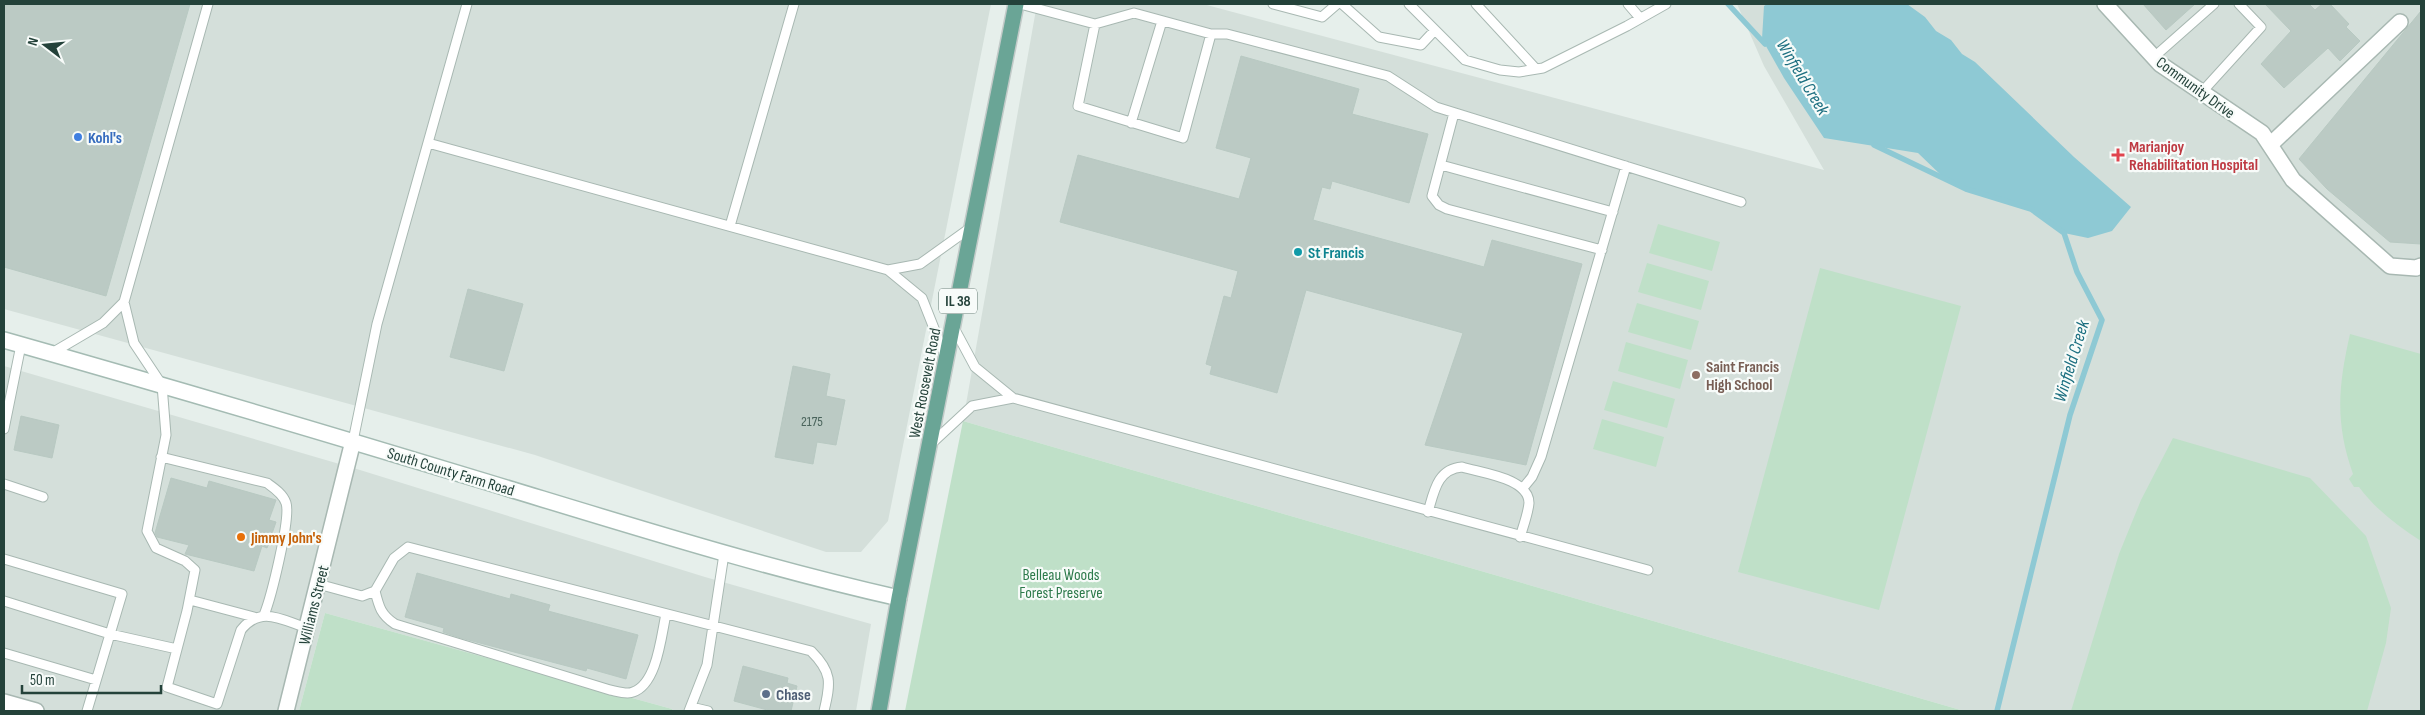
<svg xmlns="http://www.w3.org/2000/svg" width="2425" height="715" font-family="'Sofia Sans Condensed',sans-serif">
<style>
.built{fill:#d4dfda}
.green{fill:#bfe0c8}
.water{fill:#8ec9d4}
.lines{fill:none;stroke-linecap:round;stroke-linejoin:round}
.stream{stroke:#8ec9d4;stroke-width:5.5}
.building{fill:#bbcac4;stroke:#b8c9c2}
.service-casing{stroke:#a8b8b2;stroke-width:11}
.minor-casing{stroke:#a8b8b2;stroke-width:18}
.secondary-casing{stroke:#a4bbb3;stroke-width:18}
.primary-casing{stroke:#c2cac8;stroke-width:18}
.service{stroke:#fff;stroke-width:9}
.minor{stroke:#fff;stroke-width:15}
.secondary{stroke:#fff;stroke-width:15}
.primary{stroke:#6aa596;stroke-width:15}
.shop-dot{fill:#3f7fe0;stroke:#f7fbf9;stroke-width:2}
.health-dot{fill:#e0444e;stroke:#f7fbf9;stroke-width:2}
.culture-dot{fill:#0f9aa8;stroke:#f7fbf9;stroke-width:2}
.education-dot{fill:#8d6e63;stroke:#f7fbf9;stroke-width:2}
.food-dot{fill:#e8710a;stroke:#f7fbf9;stroke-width:2}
.service-dot{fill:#5c6f8a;stroke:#f7fbf9;stroke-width:2}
.labels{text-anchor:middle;stroke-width:4.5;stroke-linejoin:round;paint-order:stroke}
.number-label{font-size:14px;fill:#4a645c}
.shield{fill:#f7fbf9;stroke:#637a73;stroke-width:1}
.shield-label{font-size:15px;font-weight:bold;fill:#24423a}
.street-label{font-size:16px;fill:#24423a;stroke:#f7fbf9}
.shop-label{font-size:16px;font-weight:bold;fill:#366cbe;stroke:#f7fbf9;text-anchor:start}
.health-label{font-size:16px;font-weight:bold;fill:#be3a42;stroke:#f7fbf9;text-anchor:start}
.culture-label{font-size:16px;font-weight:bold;fill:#0d838f;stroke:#f7fbf9;text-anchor:start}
.education-label{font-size:16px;font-weight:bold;fill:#785e54;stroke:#f7fbf9;text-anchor:start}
.food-label{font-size:16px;font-weight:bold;fill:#c56008;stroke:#f7fbf9;text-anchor:start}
.park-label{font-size:16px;fill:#2d7a4b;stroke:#f7fbf9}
.service-label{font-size:16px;font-weight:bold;fill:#4e5e75;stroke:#f7fbf9;text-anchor:start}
.water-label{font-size:18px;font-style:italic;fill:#1c6f80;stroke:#f7fbf9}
</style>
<rect width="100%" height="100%" fill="#e6efeb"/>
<path class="built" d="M4 4H991L888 521 861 552H826L535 455 4 309Z
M1037 4H1203L1824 170 1764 66 1737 4H2421V711H1964L963 421Z
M4 366 360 470 705 577 871 624 856 711H672V709L325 613 299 711H4Z"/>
<path class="green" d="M1658 224 1720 242 1712 271 1649 253Z
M1647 263 1709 281 1701 310 1638 292Z
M1820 268 1961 306 1879 610 1738 572Z
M1637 303 1699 321 1691 350 1628 332Z
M2350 334 2421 354V541C2398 526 2376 510 2359 487H2354L2349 479 2353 474C2335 423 2338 387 2350 334Z
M1626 342 1688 360 1680 389 1618 371Z
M1613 381 1675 399 1667 428 1604 410Z
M1602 419 1664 437 1656 467 1593 449Z
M963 421 1964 711H905Z
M2173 438 2310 478 2366 536 2391 608 2386 643 2367 711H2071L2119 554 2141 500Z
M325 613 672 709V711H299Z"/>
<path class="water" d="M1767 4H1907L1925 17 1936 31 1951 40 1962 54 1975 62 2074 157 2131 207 2112 231 2088 238 2064 233 2031 209 1966 189 1944 178 1918 153 1824 138 1784 78 1762 39 1764 6Z"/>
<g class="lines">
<path class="stream" d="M1728 4 1765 44
M1874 145 1966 189 2031 209 2064 233 2077 272 2102 320 2070 415 1997 711"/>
</g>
<path class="building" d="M4 4H190L106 296 4 267Z
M2143 4H2195L2166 30Z
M2265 4H2309L2315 10 2322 4H2330L2349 24 2346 27 2360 41 2340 61 2328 48 2284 88 2261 64 2291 31Z
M2421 11V244L2390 242 2327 189 2299 159Z
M1241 56 1359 89 1352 114 1428 134 1409 203 1332 181 1330 189 1322 187 1313 220 1484 267 1492 240 1582 264 1526 465 1425 445 1463 333 1306 290 1277 393 1210 374 1212 366 1206 364 1224 296 1231 298 1238 271 1060 222 1078 155 1239 199 1251 158 1216 148Z
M468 289 523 304 504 371 450 357Z
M793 366 830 374 826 396 845 400 836 445 817 442 813 464 775 457Z
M21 416 59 425 52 458 14 450Z
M171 478 207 488 209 481 276 500 269 520 276 522 267 548 262 546 254 571 185 554 189 545 157 537 155 533Z
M417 573 510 599 511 594 550 605 548 611 638 635 626 679 587 668 586 671 461 638 443 632 444 628 405 617Z
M743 666 788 678 787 683 797 686 791 711H771L734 701Z"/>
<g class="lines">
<defs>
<path id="service" d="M1020 4 1095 24 1134 13 1211 34H1227L1388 76 1436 107 1741 202
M1273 4 1322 17 1337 4
M1342 4 1379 37 1421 45 1435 30
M1409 4 1465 60 1500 70 1519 72 1543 68 1627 26 1666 4
M1476 4 1536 69
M1628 4 1640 18
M1095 24 1078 106 1183 138 1211 34
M2154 57 2214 4
M2201 93 2261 27 2239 4
M1454 113 1432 196 1439 205 1447 209 1602 250
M1131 123 1162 21
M428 143 888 270
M1441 165 1613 212
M730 226 794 4
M124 302 208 4
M52 353 103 323 124 302 134 343 162 385 166 435 147 531 156 548 185 561 195 570 187 611 167 687 217 704 241 630C261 605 282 620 307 628
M945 356 922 298 888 270 920 264 973 226
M1013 398 1648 570
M4 429 21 345
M353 441 377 324 467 4
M930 445 972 406 1013 398 975 367 953 326
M161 457 267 483C274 488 283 494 286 503 291 518 271 598 264 615
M4 484 43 497
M1523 488 1532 477 1541 457 1626 166
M1428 512C1434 492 1437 469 1462 467 1481 473 1529 478 1529 503 1528 514 1523 527 1520 537
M4 559 122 594 87 711
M318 584 362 596 375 591 394 558 408 547 811 651C832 672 831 682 824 711
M375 591C379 607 381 615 395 624L610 690C616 691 627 695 633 692 657 684 661 637 666 614
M190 600 254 617
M4 601 110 634 177 649
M4 653 96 680
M691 707 708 711
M689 711 707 665 724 554"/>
<path id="minor" d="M2105 4 2160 64 2262 133 2293 180 2390 266 2416 268 2421 266
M2270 145 2400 22
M4 702 36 711
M286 711 353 441"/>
<path id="secondary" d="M4 340C163 385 322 432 480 480 619 522 757 566 899 598"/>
<path id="primary" d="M879 711 899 598 1016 4"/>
</defs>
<use href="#service" class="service-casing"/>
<use href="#minor" class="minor-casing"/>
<use href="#secondary" class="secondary-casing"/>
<use href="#primary" class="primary-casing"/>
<use href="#service" class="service"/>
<use href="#minor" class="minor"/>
<use href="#secondary" class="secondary"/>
<use href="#primary" class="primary"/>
</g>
<circle class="shop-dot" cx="78" cy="137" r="5"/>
<path class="health-dot" d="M2115.5 147.5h5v5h5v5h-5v5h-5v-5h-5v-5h5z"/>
<circle class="culture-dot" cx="1298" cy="252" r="5"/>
<circle class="education-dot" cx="1696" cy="375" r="5"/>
<circle class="food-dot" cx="241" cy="537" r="5"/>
<circle class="service-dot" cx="766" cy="694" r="5"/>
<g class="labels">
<g class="number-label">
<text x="812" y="426">2175</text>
</g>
<rect class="shield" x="939" y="288.5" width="38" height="25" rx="4"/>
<g class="shield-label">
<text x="958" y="306">IL 38</text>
</g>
<g class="street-label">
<text transform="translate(2196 87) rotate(36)" y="6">Community Drive</text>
<text transform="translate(924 383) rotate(-79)" y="6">West Roosevelt Road</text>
<text transform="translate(451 471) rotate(17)" y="6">South County Farm Road</text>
<text transform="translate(313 605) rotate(-76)" y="6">Williams Street</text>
</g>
<g class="shop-label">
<text x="88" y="143">Kohl's</text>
</g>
<g class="health-label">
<text x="2129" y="152">Marianjoy<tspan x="2129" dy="18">Rehabilitation Hospital</tspan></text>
</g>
<g class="culture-label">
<text x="1308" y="258">St Francis</text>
</g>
<g class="education-label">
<text x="1706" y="372">Saint Francis<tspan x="1706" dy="18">High School</tspan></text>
</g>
<g class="food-label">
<text x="251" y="543">Jimmy John's</text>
</g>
<g class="park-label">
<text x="1061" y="580">Belleau Woods<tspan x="1061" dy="18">Forest Preserve</tspan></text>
</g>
<g class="service-label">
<text x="776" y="700">Chase</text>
</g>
<g class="water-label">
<text transform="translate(1803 77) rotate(59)" y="6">Winfield Creek</text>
<text transform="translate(2071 361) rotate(-73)" y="6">Winfield Creek</text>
</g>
</g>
<rect width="2425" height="715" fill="none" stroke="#24423a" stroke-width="10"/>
<g transform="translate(45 45) rotate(286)" stroke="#f7fbf9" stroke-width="4" paint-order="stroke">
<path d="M0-4L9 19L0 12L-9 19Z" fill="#24423a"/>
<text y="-8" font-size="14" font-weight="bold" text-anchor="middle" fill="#24423a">N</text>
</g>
<path d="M22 685v8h139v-8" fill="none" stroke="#24423a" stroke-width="2.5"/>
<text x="30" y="685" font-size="15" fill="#24423a" stroke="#f7fbf9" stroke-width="4" paint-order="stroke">50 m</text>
</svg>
